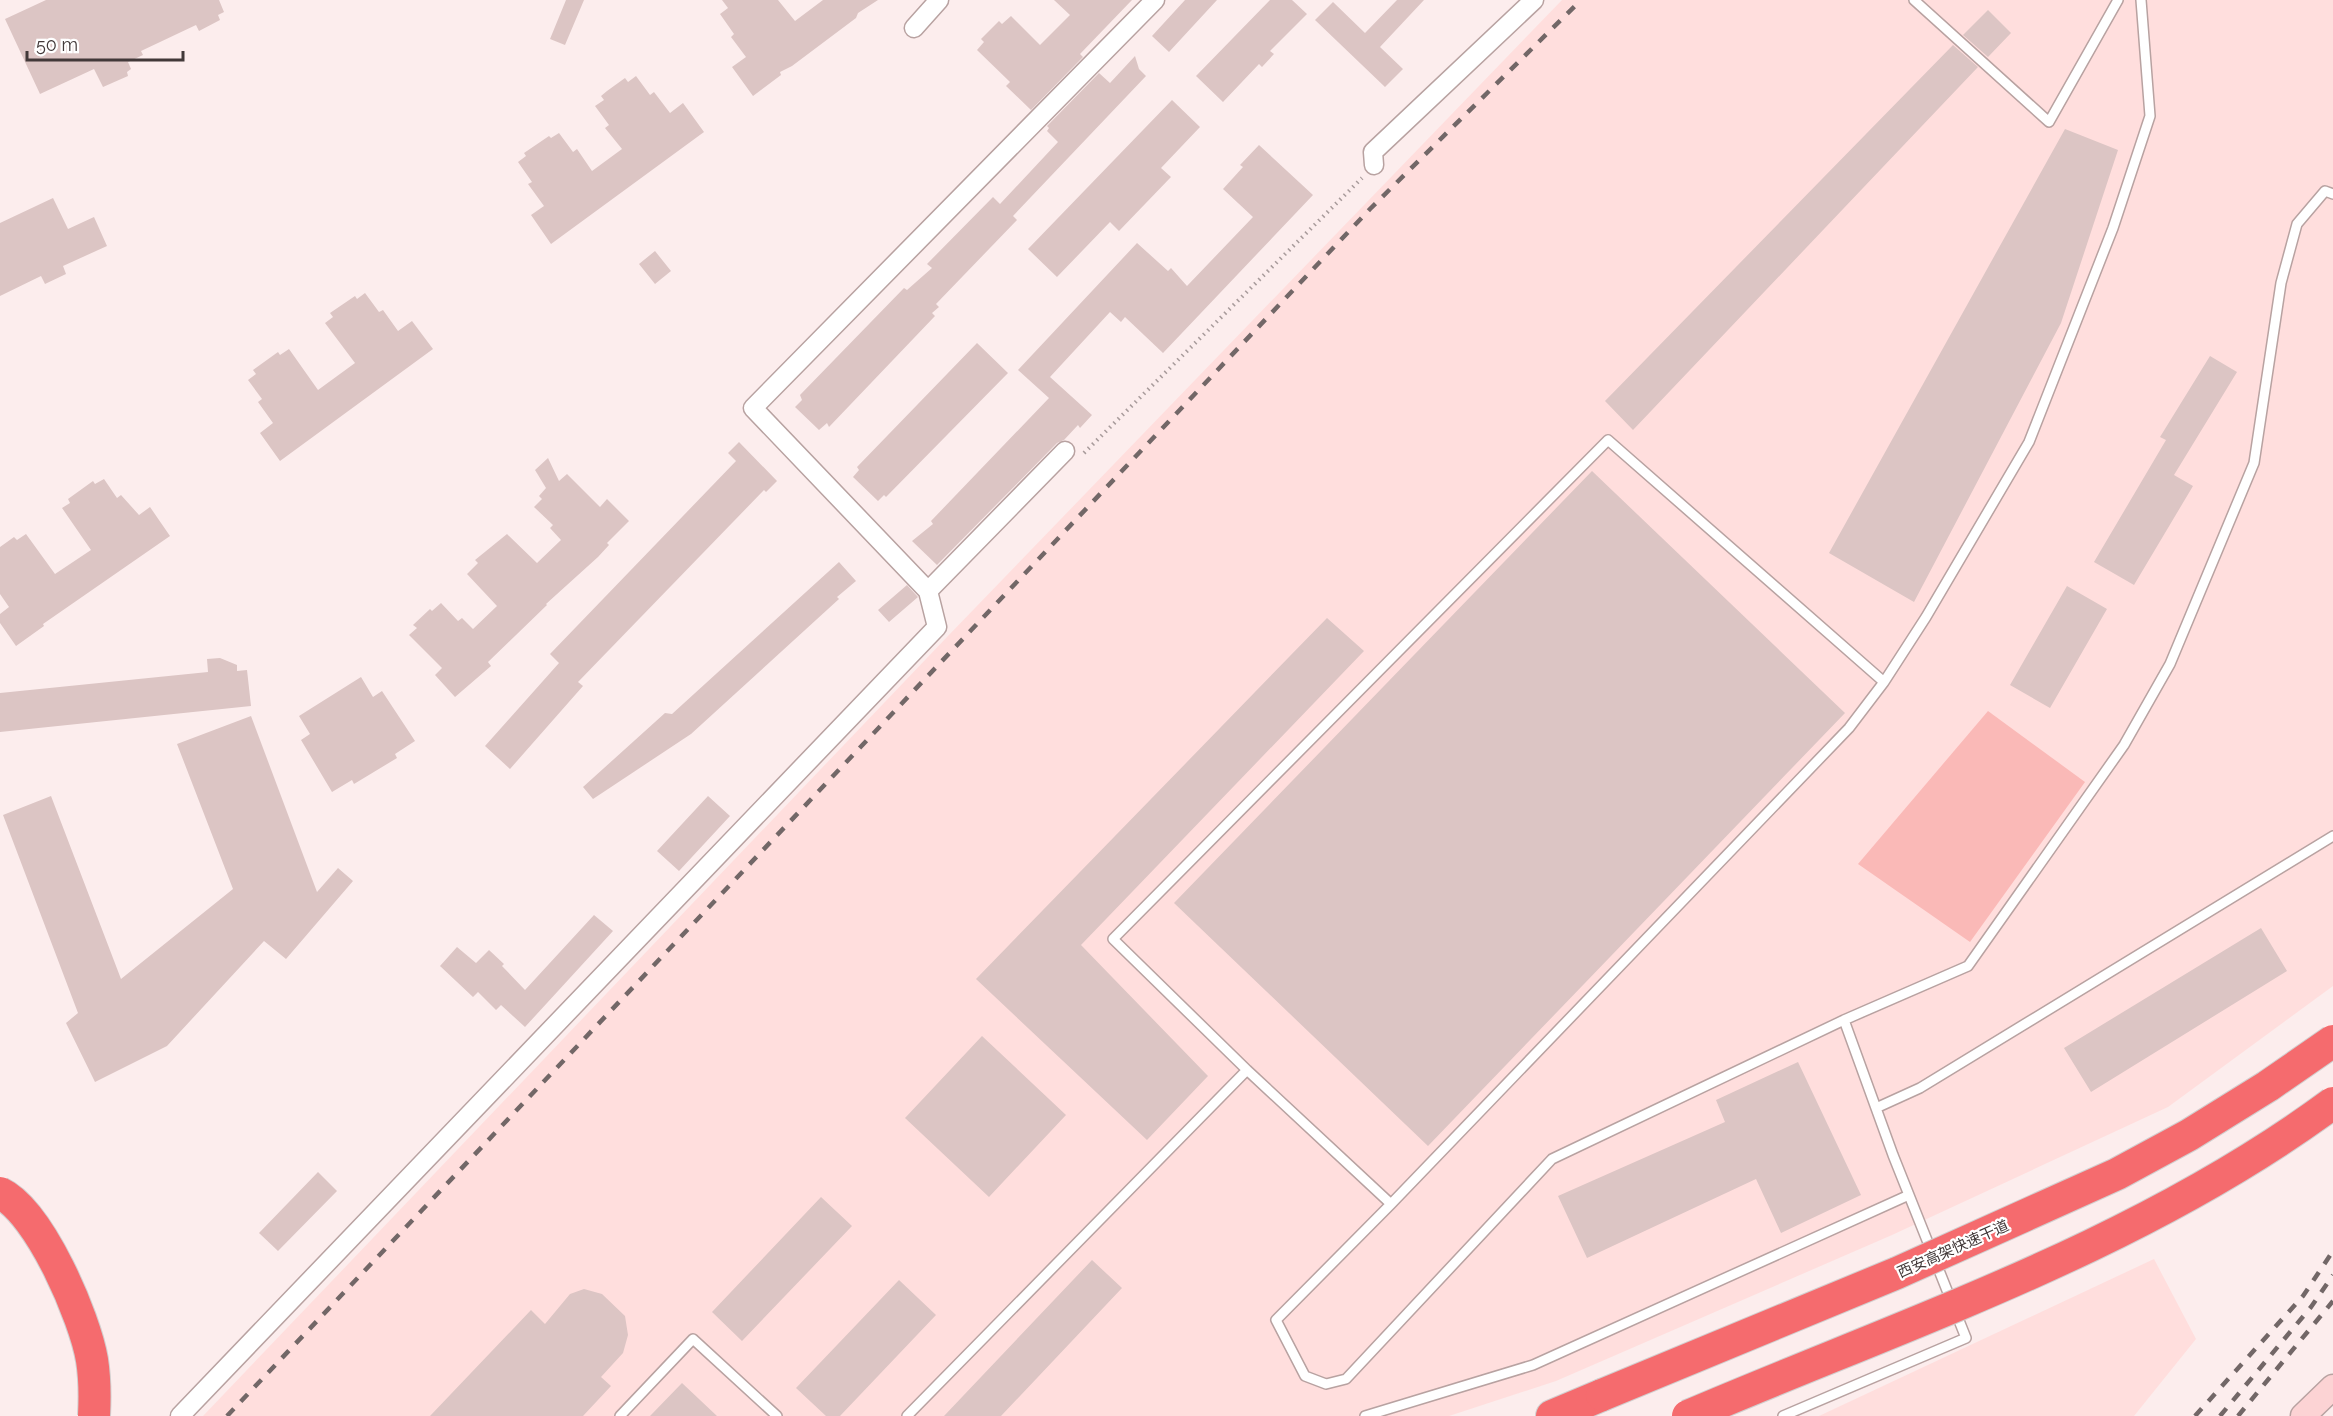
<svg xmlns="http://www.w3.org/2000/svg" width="2333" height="1416" font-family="Raleway,'Noto Sans SC',sans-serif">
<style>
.built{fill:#ffdedd}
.green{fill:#fab9b7}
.building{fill:#dcc5c4}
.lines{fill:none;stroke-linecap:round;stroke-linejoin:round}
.lane-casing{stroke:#b8a2a1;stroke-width:12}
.street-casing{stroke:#b8a2a1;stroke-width:21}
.secondary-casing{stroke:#b8a2a1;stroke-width:27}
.highway-casing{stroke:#d2cfcf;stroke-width:34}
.path{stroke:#a89b9b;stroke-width:4;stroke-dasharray:1.5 4.5;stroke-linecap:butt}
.lane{stroke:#fff;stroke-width:9}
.street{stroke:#fff;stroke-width:18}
.secondary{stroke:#fcd3d4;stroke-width:24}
.highway{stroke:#f56b6e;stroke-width:32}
.rail{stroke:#726767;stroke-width:4.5;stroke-dasharray:10 10;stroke-linecap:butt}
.highway-bridge-casing{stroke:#d2cfcf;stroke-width:34;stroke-linecap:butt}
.highway-bridge{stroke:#f56b6e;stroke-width:32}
.labels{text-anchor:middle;stroke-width:4.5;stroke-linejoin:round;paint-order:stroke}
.street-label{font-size:15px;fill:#423939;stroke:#fff}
</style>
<rect width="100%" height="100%" fill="#fceded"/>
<path class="built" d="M1562 0H2333V986L2168 1107 1892 1235 1556 1381 1449 1416H203L947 637Z
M2154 1259 2196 1339 2134 1416H1819Z"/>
<path class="green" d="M1988 711 2085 782 1970 942 1858 864Z"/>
<path class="building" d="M46 0H219L224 12 218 15 220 20 199 31 196 25 141 51 143 55 128 62 131 69 127 72 128 76 103 87 94 69 40 94 5 19Z
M566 0H584L565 45 550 39Z
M722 0H778L795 21 823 0H878L858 13 856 18 792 66 780 72 781 75 753 96 732 67 746 57 731 37 734 34 720 14 728 8Z
M1054 0H1132L1080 54 1083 57 1031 110 1006 86 1010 82 977 50 984 42 981 39 999 21 1002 24 1011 16 1040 45 1070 15Z
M1185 0H1217L1169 52 1152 36Z
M1270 0H1292L1307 14 1270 51 1274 54 1262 67 1259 64 1223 102 1196 76Z
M1397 0H1424L1380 47 1403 69 1385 87 1315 20 1333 2 1365 33Z
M1988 10 2011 33 1988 57 1963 35Z
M1953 45 1978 67 1633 430 1605 401Z
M1135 56 1139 69 1146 76 1013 216 1017 220 936 304 939 307 932 313 935 316 829 427 827 423 819 430 795 407 802 400 800 395 904 288 907 290 932 268 927 264 993 197 1000 204 1058 142 1047 131 1049 128 1047 126 1099 73 1110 83Z
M636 76 650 95 654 92 670 113 683 103 704 132 551 244 531 215 544 206 528 184 532 182 518 162 526 156 524 153 549 136 551 138 559 133 573 152 577 149 592 171 622 149 605 128 609 125 595 106 604 100 601 96 607 91 625 78 628 82Z
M1172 100 1200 127 1161 168 1171 177 1119 231 1110 222 1057 277 1028 249Z
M2065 129 2118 150 2061 323 1914 602 1829 553Z
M1259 145 1313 195 1163 353 1125 317 1121 322 1110 312 1050 377 1092 415 1080 428 1078 425 1064 440 1057 443 937 565 912 541 933 524 931 521 1049 398 1018 370 1137 243 1168 271 1171 268 1187 286 1253 217 1223 189 1243 167 1240 165Z
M53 198 68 229 94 217 107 246 63 266 66 274 45 284 41 276 0 296V223Z
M655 251 671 271 655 284 639 264Z
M365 293 379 312 383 310 398 331 412 321 433 349 280 461 260 433 273 423 258 402 262 399 248 380 256 374 253 370 278 352 280 355 289 349 318 390 355 363 325 323 333 317 330 313 355 296 357 299Z
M977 343 1008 373 886 497 884 495 878 501 853 477 859 470 857 467Z
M2210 356 2237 372 2174 475 2193 486 2134 585 2094 562 2166 440 2160 437Z
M739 442 777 481 766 492 764 490 578 682 583 686 510 769 485 746 559 663 550 654 736 461 728 453Z
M548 458 559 481 567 474 600 507 607 499 629 521 607 543 609 545 598 557 546 604 547 605 488 662 491 666 455 697 435 675 442 668 409 635 417 628 413 625 430 609 432 611 441 603 458 621 462 618 473 629 497 606 467 574 478 563 475 560 507 534 537 563 561 540 550 528 553 525 534 507 542 499 539 496 546 488 535 470Z
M1592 471 1845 713 1428 1146 1174 903Z
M104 479 117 498 121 495 139 515 150 507 170 536 43 624 44 626 16 646 0 623V614L9 607 0 594V547L14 537 17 540 26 534 55 574 91 550 62 508 70 503 68 499 93 481 95 484Z
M839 562 856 581 837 597 839 599 691 734 593 799 583 787 665 713 672 714Z
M907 585 918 597 889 622 878 610Z
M2067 586 2107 609 2050 708 2010 685Z
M1327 618 1364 651 1081 945 1208 1076 1147 1140 976 979Z
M220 658 237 665V671L247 670 251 706 0 732V693L208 672 207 659Z
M361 677 373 697 382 691 415 741 395 754 397 758 354 784 352 780 332 792 301 740 310 734 299 716Z
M251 716 317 892 338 868 353 881 286 959 264 941 167 1046 95 1082 66 1023 78 1013 3 815 51 796 121 979 233 889 177 744Z
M708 796 730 816 679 871 657 851Z
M594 915 613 931 525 1027 501 1005 496 1010 478 992 473 997 440 966 457 947 476 963 489 950 504 964 502 966 525 990Z
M2261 928 2287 971 2091 1092 2064 1048Z
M982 1036 1066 1115 989 1197 905 1118Z
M1798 1062 1861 1195 1781 1233 1756 1179 1587 1258 1558 1196 1725 1122 1716 1100Z
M318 1172 337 1191 278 1251 259 1233Z
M821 1197 852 1226 742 1341 712 1312Z
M1092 1260 1122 1288 1001 1416H944Z
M899 1280 936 1315 840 1416H826L796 1388Z
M584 1289 602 1294 625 1316 628 1335 623 1353 601 1377 611 1386 583 1416H430L531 1310 545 1324 570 1294Z
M682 1383 717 1416H650Z"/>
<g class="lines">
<defs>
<path id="lane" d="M1914 0 2049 122 2118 0
M1844 1020 1552 1159 1346 1379 1326 1384 1305 1376 1276 1320 1391 1204 1849 728 1884 682 1926 617 2029 442 2113 228 2150 116 2141 0
M1876 1108 1920 1088 2333 836
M1391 1204 1247 1070 1113 939 1608 440 1884 682
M620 1416 693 1339 777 1416
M907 1416 1247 1070
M1365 1416 1533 1365 1909 1195
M1783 1416 1966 1338 1893 1155 1844 1020 1968 966 2124 745 2170 664 2254 463 2281 283 2297 224 2325 191 2333 194"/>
<path id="street" d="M914 28 939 0
M1374 165 1373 152 1534 0
M928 591 1065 451
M180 1416 937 627 928 591 753 408 1155 0"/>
<path id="secondary" d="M2303 1416 2333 1387"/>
<path id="highway" d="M1552 1416 1602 1395"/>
</defs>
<use href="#lane" class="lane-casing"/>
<use href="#street" class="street-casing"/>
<use href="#secondary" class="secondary-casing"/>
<use href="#highway" class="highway-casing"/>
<path class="path" d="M1084 453 1362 178"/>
<use href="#lane" class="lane"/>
<use href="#street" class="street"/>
<use href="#secondary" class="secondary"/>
<use href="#highway" class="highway"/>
<path class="rail" d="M227 1416 1370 209 1581 0
M2195 1416 2303 1296 2333 1251
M2220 1416 2311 1307 2333 1275
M2238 1416 2333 1301"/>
<defs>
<path id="highway-bridge" d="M0 1193C40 1212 85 1318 92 1360 95 1379 95 1397 94 1416
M1602 1395 1897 1273 2117 1174 2189 1135 2268 1086 2333 1041
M1688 1416C1908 1322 2139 1246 2333 1103"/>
</defs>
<use href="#highway-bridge" class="highway-bridge-casing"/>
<use href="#highway-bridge" class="highway-bridge"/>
</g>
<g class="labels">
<g class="street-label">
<text transform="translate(1953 1249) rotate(-24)" y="5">西安高架快速干道</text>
</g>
</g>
<path d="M27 51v9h156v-9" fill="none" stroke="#423939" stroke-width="3"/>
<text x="36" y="51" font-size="18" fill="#423939" stroke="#ffffff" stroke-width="4.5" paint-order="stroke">50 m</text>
</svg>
